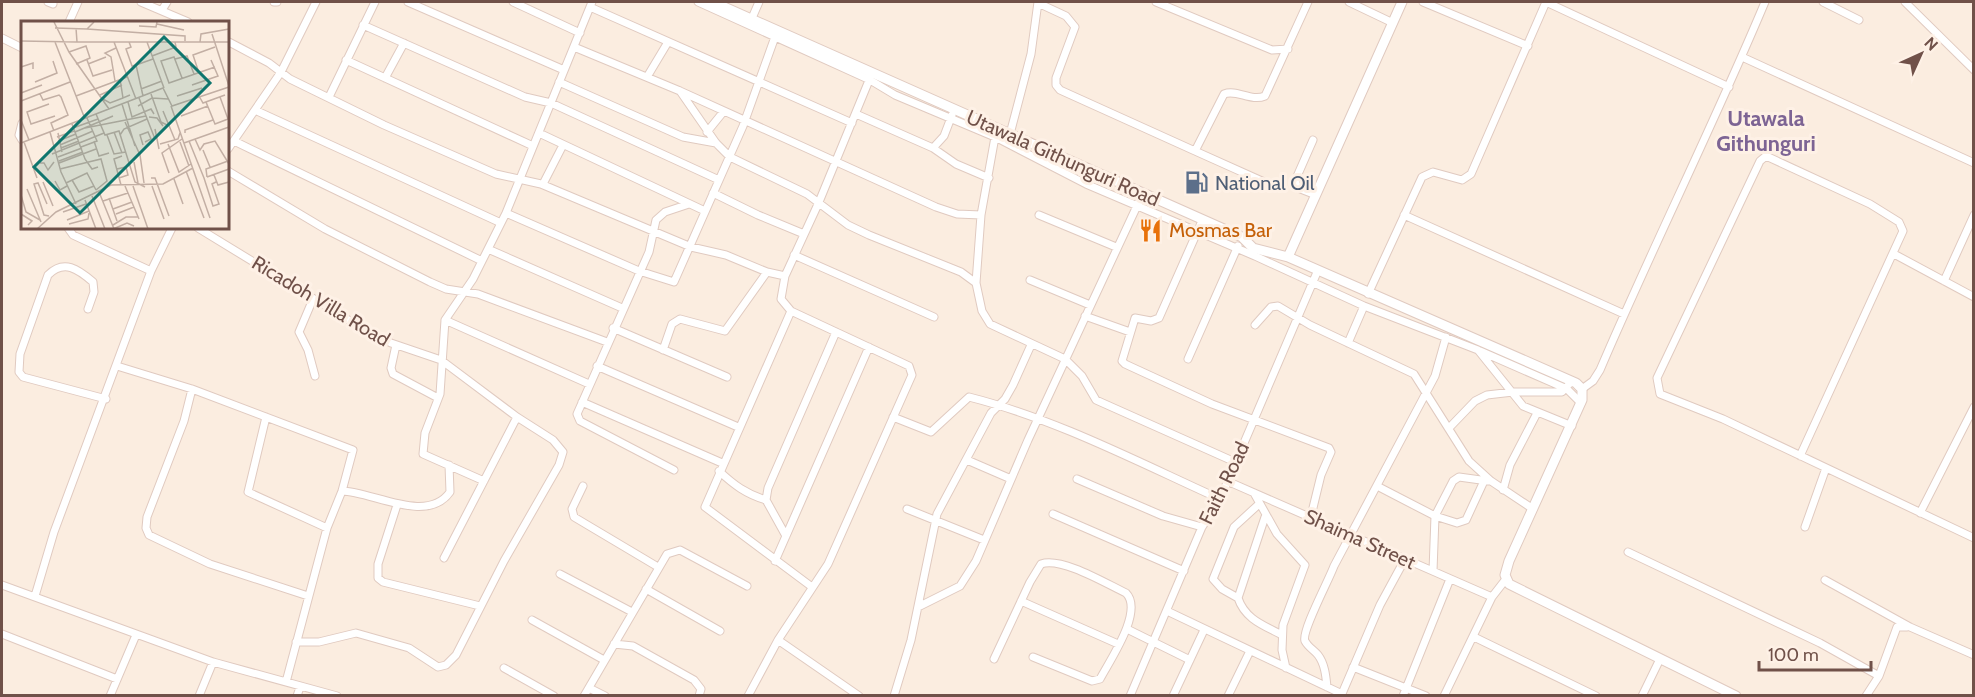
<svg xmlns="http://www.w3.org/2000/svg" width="1975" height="697" font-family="Cabin,sans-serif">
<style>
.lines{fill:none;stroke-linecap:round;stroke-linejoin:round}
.minor-casing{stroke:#e0cac0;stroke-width:9}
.tertiary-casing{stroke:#e0cac0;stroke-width:11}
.minor{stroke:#fff;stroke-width:7}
.tertiary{stroke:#fff;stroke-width:9}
.labels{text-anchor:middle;stroke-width:6;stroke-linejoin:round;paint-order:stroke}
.street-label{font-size:20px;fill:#705149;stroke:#fef1e6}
.service-label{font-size:20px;fill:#4e5e75;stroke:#fef1e6;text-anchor:start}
.food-label{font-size:20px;fill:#c56008;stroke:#fef1e6;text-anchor:start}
.quarter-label{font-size:22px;font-weight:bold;fill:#7d6494;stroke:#fef1e6}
.inset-road{fill:none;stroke:#c3afa4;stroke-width:1.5}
.view{fill:#0f766e;fill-opacity:0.15;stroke:#0f766e;stroke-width:3}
.inset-edge{fill:none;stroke:#705149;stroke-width:3}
</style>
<rect width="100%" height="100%" fill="#fbede0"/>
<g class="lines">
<defs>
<path id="minor" d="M48 2 53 4
M141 2 188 22
M274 2H277
M408 2 564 70
M513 2 580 33
M698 2 870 80 895 95 995 137 1086 184 1255 256 1364 306 1478 350 1523 406 1572 426
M1156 2 1272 50 1288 49
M1349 2 1393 23
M1423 2 1528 46
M1823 2 1859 20
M1905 2 1974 70
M1038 3 1066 16 1075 27 1056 78V85L1060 90 1195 151
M590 7 852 123
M162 10 167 2
M752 18 759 2
M69 22 78 2
M363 25 525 97 551 103 719 180
M2 38 22 48
M229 42 269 63 290 79 384 125 496 174 541 184 691 247 726 255 767 272 785 276
M574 47 680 91 936 207 957 214 981 215
M1742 57 1974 163
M346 60 533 146
M647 77 668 42
M385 78 404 43
M559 82 683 137 716 143
M680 91 716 143 730 157 807 194 848 225 869 235 961 272 976 283 982 311 990 324 1065 359 1082 376 1096 400 1235 462
M329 97 375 2
M257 111 501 223
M856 114 933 148 944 136 952 115
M22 123 19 135 22 140
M707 132 724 111
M539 133 705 211
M1010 134 1031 54 1038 2
M1313 140 1295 181 1298 188 1316 195
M234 141 482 261
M933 148 956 164 989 178
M228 149 281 72 316 2
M228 171 325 229 430 282 446 289 478 294 607 342
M543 184 563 145
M1273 186 1195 151 1224 94C1237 89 1251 102 1265 96L1308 2
M713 193 758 215 804 234
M506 213 639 271 674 282 743 126 776 34
M1039 215 1116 247
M1404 215 1624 314
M1202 221 1159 318 1151 321 1135 318 1122 361 1125 364 1212 404 1329 448 1331 452 1321 475 1311 516
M68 228 73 235 151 271
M198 228 355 324 391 343 441 360 517 417 553 440 563 452 559 465 504 561 456 655 446 665 438 667 409 648 356 633 319 642H296
M488 249 622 308
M1894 254 1974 297
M794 255 934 317
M1030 280 1090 305
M1944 281 1974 215
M976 283 981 215 995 137
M1368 294 1422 177 1433 172 1462 180 1471 174 1546 2 1729 87
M313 299 299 332 308 350 315 376
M88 309 94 292 93 282C78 269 64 259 48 275L20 354 19 372 23 377 106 399
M791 311 705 507 812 587
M1085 316 1130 332
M445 320 589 384
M1255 325 1271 307 1278 306 1310 325 1414 374 1469 461 1491 481 1533 509
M613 328 727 377
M1348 343 1364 306
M396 345 391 368 393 374 438 398
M663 350 672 324 680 319 725 331 767 272
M1480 351 1567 389 1581 403
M1188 359 1238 246
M117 366 192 389 353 450 342 491 327 528 286 682
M597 366 738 427
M192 389 184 421 147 517 146 528 149 535 210 564 308 596
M1582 389 1593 381 1600 370C1653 246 1713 126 1765 2
M582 402 722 463
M266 417 248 492 327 528
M893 417 931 432 969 397C1056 419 1138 462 1220 499
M1449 428 1475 401 1487 395 1513 392H1562L1572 381
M1800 456 1903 231 1899 222 1870 204 1766 156 1760 161 1657 378 1660 394 1723 419 1974 538
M967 460 1011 479
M674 470 580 421 577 414 649 252 656 220 665 212 689 204
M719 471C734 485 746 494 766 500L786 536
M1077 479 1163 516 1202 527
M484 481 423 454 425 433 440 394 445 320 473 279 506 213 592 2
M1227 481 1492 597
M583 486 572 509 574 517 658 567
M1377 486 1435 516 1457 523 1466 520 1484 481
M1503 490 1510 465 1537 413
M342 491C371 491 427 525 450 492L449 465
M1254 493 1277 534 1305 565 1283 625 1282 650 1286 668
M766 500 768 488 836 332
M397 505 378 564V578L383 582 480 606
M907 509 984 540
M1920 513 1974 407
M1053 514 1184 571
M1265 517 1238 598C1245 619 1263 625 1282 635
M1805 527 1826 468
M1628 552 1820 643 1879 676
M444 558 517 417
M775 561 869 347
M1433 571 1435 516 1453 481 1459 477 1488 481
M560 574 632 612
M1825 580 1910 627 1974 655
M2 585 213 662 337 696
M646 589 720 631
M35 596 54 532 151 271 172 228
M1238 598 1222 589 1213 579 1234 527 1259 504
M1021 601 1118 644
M918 607 960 586 976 561 1028 440 1143 193
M1167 611 1342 694
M532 620 604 660
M1127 629 1190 660
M2 634 117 679
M1474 637 1596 696
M778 640 859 696
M614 644 633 646 694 680 701 689 699 696
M994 659 1030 582 1041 564C1062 557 1105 583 1126 593 1144 611 1110 660 1100 679L1092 681 1033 657
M1353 667 1426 696
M504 668 554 696
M1327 687C1326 677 1325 664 1318 655 1314 650 1308 647 1305 641 1301 632 1329 580 1334 566L1435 376 1446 337
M589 688 605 696
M110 696 136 635
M199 696 213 662
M297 696 300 687
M584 696 667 554 680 550 747 586
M748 696 778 640 828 564 912 375 909 366 791 311 781 299 785 276 819 202 870 78
M894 696 911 640 937 514 991 413 1005 399 1013 385 1031 345
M1130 696 1202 527 1220 499 1318 270
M1173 696 1204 630
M1228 696 1249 653
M1341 696 1380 605 1405 559
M1403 696 1450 579
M1444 696 1492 597 1506 579
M1642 696 1660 659
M1866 696 1879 676 1897 627H1907"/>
<path id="tertiary" d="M713 2 1242 237 1253 248 1288 257 1576 383 1582 389V400L1509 561 1505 575 1509 584 1736 696
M1288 257 1402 2"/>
</defs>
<use href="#minor" class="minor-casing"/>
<use href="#tertiary" class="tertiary-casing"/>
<use href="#minor" class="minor"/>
<use href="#tertiary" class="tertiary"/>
</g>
<defs>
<symbol id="fuel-bare" viewBox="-9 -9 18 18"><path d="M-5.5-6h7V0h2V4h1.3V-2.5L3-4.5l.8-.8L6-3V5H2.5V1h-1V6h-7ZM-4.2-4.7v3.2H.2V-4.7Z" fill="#5c6f8a" stroke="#fef1e6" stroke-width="2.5" paint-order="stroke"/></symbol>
<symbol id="restaurant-bare" viewBox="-9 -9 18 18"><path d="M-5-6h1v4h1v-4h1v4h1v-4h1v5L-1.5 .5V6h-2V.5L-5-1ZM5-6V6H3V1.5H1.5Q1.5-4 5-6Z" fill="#e8710a" stroke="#fef1e6" stroke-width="2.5" paint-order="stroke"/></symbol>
</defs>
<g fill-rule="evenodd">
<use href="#fuel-bare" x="1180" y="166" width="33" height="33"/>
<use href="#restaurant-bare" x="1134" y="214" width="33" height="33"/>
</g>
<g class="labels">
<g class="street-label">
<text transform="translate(1063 158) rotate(24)" y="7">Utawala Githunguri Road</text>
<text transform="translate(321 301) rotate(31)" y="7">Ricadoh Villa Road</text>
<text transform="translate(1224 483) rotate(-64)" y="7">Faith Road</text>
<text transform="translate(1360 539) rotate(24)" y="7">Shaima Street</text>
</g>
<g class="service-label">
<text x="1215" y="190">National Oil</text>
</g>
<g class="food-label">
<text x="1169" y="237">Mosmas Bar</text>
</g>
<g class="quarter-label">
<text x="1766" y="126">Utawala<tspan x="1766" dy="25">Githunguri</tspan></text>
</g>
</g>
<g transform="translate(21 21)">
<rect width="208" height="208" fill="#fbede0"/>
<path class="inset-road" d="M33 1 48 31 88 88M136 3 163 9M118 5 135 6 136 1M34 7 66 8 73 1M55 7 56 21H208M66 8 164 15V20M191 13 208 65M0 20 56 21M34 21 64 98M93 21 115 78M108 21 110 26 105 28 111 45 115 44M126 21 143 67M179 21 180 13 208 8M48 31 65 25 69 37 55 43M131 35 155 26 154 21M154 38 166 35 173 53M66 39 72 55 91 49M67 43 85 36M0 46 12 42V48M178 52 172 34 194 26M161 57 153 36 140 40 148 62 194 46M99 58 102 77 109 74M94 60 90 36 84 32 95 27M14 61 36 52 32 40M171 64 197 55 190 39M120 68 141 60M0 72 21 64M19 73 22 79 38 74 40 76 47 94 30 102 33 110M130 73 140 101 146 104M79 74 101 64M55 75 106 56M122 75 115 44 132 38M156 75 181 67M178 75 182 82 204 74M118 77 134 118M82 78 89 82 102 77M0 80 49 61M107 81 111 96 130 88 133 93M185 81 194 103 207 98 199 76M28 83 6 91 10 103 34 95M101 83 114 125M117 85 131 77 147 78M150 85 189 197M142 90 154 119M75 93 84 114 98 110 114 161 124 166M160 95 187 85M128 96 136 97 142 105M0 99 8 119M104 101 119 134 123 162M51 103 64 138 71 148 77 146M52 107 77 98M64 107 125 95M134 108 138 128M29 111 40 151 55 183M54 111 92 95M93 111 101 132M37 112 41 131M164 112V109L192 99M86 114 93 133 105 131M99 114 103 108 126 98M36 116 53 110M174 118 179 129 183 123 194 120 208 143M37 120 55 113M73 120 78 135 88 132M168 120 183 157M3 121 16 157M159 121 168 145M0 122 142 67 151 85 208 66M163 122 208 106M139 123 157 118 159 112M147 123 158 151 170 143M39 124 72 110M122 124 119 114 127 111 130 118 124 121M60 126 76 120 66 97M40 127 58 120M182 129 189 146M31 133 83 112M37 136 61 127M38 140 62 131M113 141 117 162M19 142H23L27 149 33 141M38 142 75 128M39 148 80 138 86 160 75 169M96 148 105 146 107 154 98 157M165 150 183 197M148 152 141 132 161 118M193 154 197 164 208 161M186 156 185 148 207 140M186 156 208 148M130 157H134L148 195M183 157 192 185 198 183 191 163 195 161M153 158 162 183M51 159 58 171 73 165M34 160 39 169 46 165M22 161 32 185M45 162 66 152 75 169M100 164 93 138 101 135M104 165 118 198M112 165 127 208M131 165 143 198M6 168 20 201M78 171 93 208M0 174 5 191 19 199M71 175 84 208M88 177 96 200M64 179 75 208M82 180 107 172M26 183 17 162 13 163 23 194 28 195M92 188 111 181M42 191 65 183M0 193 11 200 7 204M95 193 113 186M46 199 68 190M48 203 67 198 68 192M92 204 105 196H117M16 208 35 191 90 164 142 163 172 147M92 208 106 202 113 205"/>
<path class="view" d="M143 16 189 62 59 192 13 146Z"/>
<rect width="208" height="208" class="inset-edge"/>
</g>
<rect width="1975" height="697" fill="none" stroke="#705149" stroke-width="6"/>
<g transform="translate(1921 54) rotate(45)" stroke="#fef1e6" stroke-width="4.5" paint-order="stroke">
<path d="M0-4.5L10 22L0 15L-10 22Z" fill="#705149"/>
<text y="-9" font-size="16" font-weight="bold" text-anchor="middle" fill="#705149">N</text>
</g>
<path d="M1759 661v9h112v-9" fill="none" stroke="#705149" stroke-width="3"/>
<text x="1768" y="661" font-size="18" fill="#705149" stroke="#fef1e6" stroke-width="4.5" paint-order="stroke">100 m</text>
</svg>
